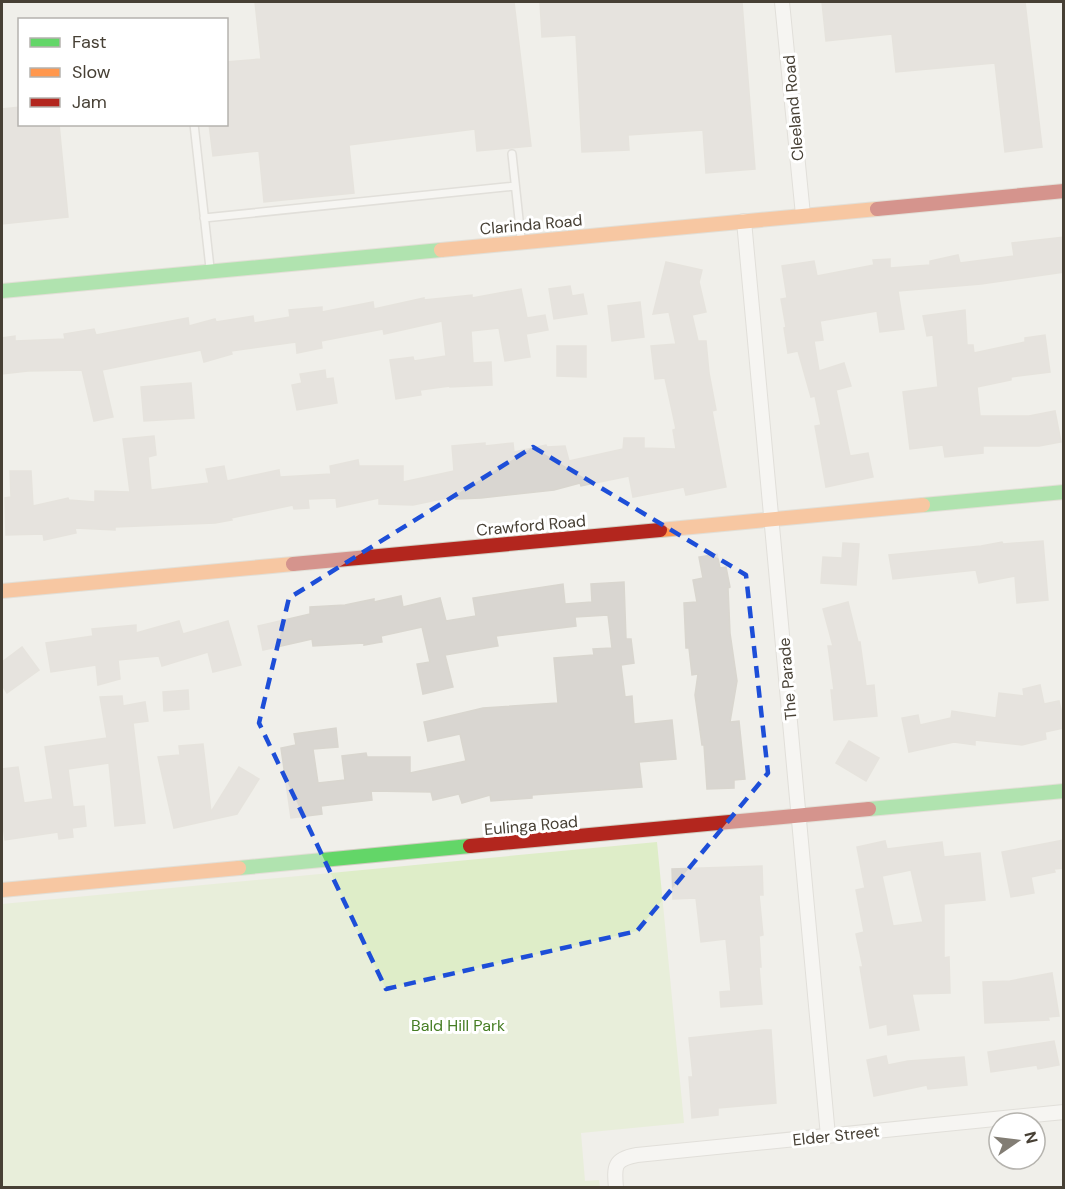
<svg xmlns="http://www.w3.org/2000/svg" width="1065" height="1189" font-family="'DM Sans',sans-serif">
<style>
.green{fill:#deedc8}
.building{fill:#d9d6d1;stroke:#d9d6cf;stroke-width:1.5;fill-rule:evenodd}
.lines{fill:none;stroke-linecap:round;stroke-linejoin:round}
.lane-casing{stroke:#ceccc7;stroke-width:10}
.street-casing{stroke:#ceccc7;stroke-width:16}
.fast-casing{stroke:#d0ccc0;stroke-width:16}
.slow-casing{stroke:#d0ccc0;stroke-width:16}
.jam-casing{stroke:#d0ccc0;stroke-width:16}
.lane{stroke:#fdfdfc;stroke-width:7}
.street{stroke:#fdfdfc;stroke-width:14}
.fast{stroke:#63d668;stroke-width:14}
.slow{stroke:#ff974d;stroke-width:14}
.jam{stroke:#b3261e;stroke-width:14}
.marked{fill:none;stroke:#1d4ed8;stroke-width:4.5;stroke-dasharray:12 8;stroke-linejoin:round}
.labels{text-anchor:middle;stroke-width:6;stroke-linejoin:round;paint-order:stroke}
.street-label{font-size:16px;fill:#474035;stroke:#fff}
.park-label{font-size:16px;fill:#467d24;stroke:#fff}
</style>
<rect width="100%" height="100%" fill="#f0efea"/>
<path class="green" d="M657 842 684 1123 581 1133 585 1181 599 1180 600 1187H2V904Z"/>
<path class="building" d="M255 2H514L531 146 477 151 475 129 349 145 354 193 264 202 259 151 213 156 209 124H226V62L261 59Z
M540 2H742L755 169 706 173 703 130 628 135 629 150 582 152 576 35 542 37Z
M822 2H1025L1042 147 1005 152 995 63 896 72 892 34 826 41Z
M20 107V124H59L68 217 2 224V109Z
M1064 237V272L981 284 898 291 904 329 880 332 877 311 820 321 823 340 814 341 819 371 844 363 851 386 836 390 850 456 868 453 873 477 826 487 815 426 821 425 815 396 811 397 798 351 788 353 784 328 786 327 781 299 787 298 782 266 814 261 817 276 874 265 873 260 890 259V268L930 265V261L958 255 960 263 1014 256 1012 243Z
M666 262 702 270 699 282 706 312 692 315 698 341H706L709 373 716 410 712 411 726 487 686 495 684 487 633 497 629 476 581 486 580 483 554 490 481 498 456 499V496L413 505 379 504V498L337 507 336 498 308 499 309 508 294 509 293 505 231 518 232 520 215 523 115 527V530L75 528 76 533 44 540 43 534 6 535 5 498 11 497 10 471H31L33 506 68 498 69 500 95 502V491L130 492 123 439 154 436 156 455 148 457 151 490 209 483 206 469 224 466 227 481 279 470 280 477 331 474 330 466 358 460 359 466H403V482L454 471 452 446 485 443V446L513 443 514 452 546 445 547 447 565 446 569 461 623 449 624 438H644V448L676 449 673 430 676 429 665 378 655 379 651 346 676 344 669 312 653 314Z
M570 286 572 296 583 294 587 314 554 319 549 289Z
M521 289 527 318 545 315 548 330 526 334 530 357 505 361 499 328 471 331 473 363 491 362 492 385 450 387V386L420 390 421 395 396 399 390 360 413 357 414 361 446 356 442 321 384 334 383 329 321 341 322 348 297 353 296 342 231 351 232 354 204 362 201 350 102 370 113 417 94 421 82 370 28 371 2 374V338L15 336V341L65 339 64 334 94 329 96 335 188 318 189 326 215 319 216 322 253 316 254 323 290 317 289 310 322 307V312L373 302 374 309 424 298V300L472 295V298Z
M640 302 644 337 612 341 608 306Z
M965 310 967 345H973L974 353 1025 342V338L1045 335 1050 372 1011 377V380L977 387 980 416H1029L1055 411 1061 442 1039 446H983V453L945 457 943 445 910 449 903 392 938 387 933 335 927 336 923 316Z
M557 346H586V377L557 376Z
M325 370 326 379 333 378 337 403 297 410 292 385 302 383 300 374Z
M191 383 194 418 144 421 141 387Z
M1043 541 1048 600 1017 603 1015 576 979 583 976 570 893 579 889 555 981 546 1002 542 1003 544Z
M843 543 859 544 856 585 821 583 823 557 842 558Z
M717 554 720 568 726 567 730 587 728 588 730 633 737 681 730 722 739 721 745 779 734 780V788L707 789 704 745H702L695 695 698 674 692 675 689 648H686L684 603 697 602 693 580 703 578 699 557Z
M624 582 626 639H631L634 663 621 665 625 697 632 696 634 724 672 720 676 759 639 762 642 787 532 795V798L491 801 490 795 462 803 459 794 433 800 431 792 371 791 372 800 321 806 322 814 291 818 281 748 296 745 294 734 336 728 338 747 313 749 318 783 345 780 342 756 366 753 367 757H410V773L466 761 460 734 428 741 424 722 483 708 558 703 554 658 594 655 593 649 612 648 608 615 575 617 576 626 496 636 498 646 445 655 453 687 423 694 417 664 430 662 422 627 381 636 382 642 364 645V643L313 646 312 639 263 650 258 626 310 614V607L345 605 374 599V602L401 596 403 607 440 598 446 621 476 616 473 598 563 584 565 604 592 602 591 584Z
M848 602 858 642H860L866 686 874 685 877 716 834 720 831 690H834L828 646H833L823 609Z
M179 621 183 634 228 621 241 665 213 672 208 652 162 666 159 656 118 660 120 679 98 685 96 665 51 672 46 643 93 636 92 629 136 625V633Z
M22 647 39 670 7 693 2 685V662Z
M1040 685 1044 704 1059 701 1064 722V728L1045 732 1046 739 1022 745 975 740V745L954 742 909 752 902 718 918 715 920 725 951 718 952 711 996 718 999 693 1024 696 1023 689Z
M188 690 189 709 164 711 163 692Z
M122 696 123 706 145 702 148 721 133 723 145 823 115 826 109 763 68 769 73 807 84 806 86 826 72 828 73 837 59 839 58 832 5 840 2 818V769L18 767 24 803 53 799 45 747 107 738 100 697Z
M849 741 879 758 866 781 836 763Z
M203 744 211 812 239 767 259 779 237 814 174 828 158 757 180 755 179 746Z
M1064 840V868L1054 869 1055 872 1031 877 1034 893 1011 897 1002 852Z
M885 841 887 849 942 842 944 857 980 853 985 900 944 904V958L949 957 950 993 912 994 919 1030 888 1035 887 1024 870 1028 860 967H863L856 934 864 932 856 890 865 888 857 847ZM911 870 923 922 893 926 882 876Z
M762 866 763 895H759L763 935 759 936 761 967H759L762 1004 721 1007 720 992 731 991 726 939 701 942 696 898 673 899 672 869Z
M1052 973 1059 1016 1048 1017 1049 1020 985 1023 983 982 1010 981Z
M764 1030H771L776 1103 718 1108V1115L692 1118 689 1077H693L689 1038Z
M1054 1041 1059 1065 1038 1069 1037 1065 991 1072 988 1052Z
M886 1056 888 1065 908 1061 964 1057 967 1085 928 1089 927 1085 874 1096 867 1060Z"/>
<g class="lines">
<defs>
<path id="lane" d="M194 124 210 268
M512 154 521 238
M204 218 515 186"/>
<path id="street" d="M782 2 803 215
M744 221 828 1136
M616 1188C614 1166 614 1159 637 1155L1064 1112"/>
<path id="fast" d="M2 291 441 250
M923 505 1064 492
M869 809 1064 791
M239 868 470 846"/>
<path id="slow" d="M441 250 877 209
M660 530 923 505
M2 591 293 564
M2 890 239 868"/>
<path id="jam" d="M877 209 1064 191
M293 564 660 530
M470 846 869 809"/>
</defs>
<use href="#lane" class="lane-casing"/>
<use href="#street" class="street-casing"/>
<use href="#fast" class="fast-casing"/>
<use href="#slow" class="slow-casing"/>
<use href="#jam" class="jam-casing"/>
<use href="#lane" class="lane"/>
<use href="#street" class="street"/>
<use href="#fast" class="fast"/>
<use href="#slow" class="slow"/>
<use href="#jam" class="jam"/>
</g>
<path d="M0 0H1065V1189H0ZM533 447 746 575 768 773 637 931 386 989 259 723 289 598Z" fill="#f0efea" fill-opacity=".55" fill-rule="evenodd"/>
<path class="marked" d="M533 447 746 575 768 773 637 931 386 989 259 723 289 598Z"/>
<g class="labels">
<g class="street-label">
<text transform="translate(793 108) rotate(-95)" y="6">Cleeland Road</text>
<text transform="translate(531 224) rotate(-5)" y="6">Clarinda Road</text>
<text transform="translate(531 525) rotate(-5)" y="6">Crawford Road</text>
<text transform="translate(787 679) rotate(-95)" y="6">The Parade</text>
<text transform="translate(531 825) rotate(-5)" y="6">Eulinga Road</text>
<text transform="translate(836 1135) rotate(-6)" y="6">Elder Street</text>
</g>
<g class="park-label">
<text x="458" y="1031">Bald Hill Park</text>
</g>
</g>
<rect width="1065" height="1189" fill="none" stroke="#474035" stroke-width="6"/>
<rect x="18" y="18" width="210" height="108" fill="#ffffff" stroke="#b5b3ae" stroke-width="1.5"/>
<rect x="30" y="38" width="30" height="9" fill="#63d668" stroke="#b5b3ae" stroke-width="1.5"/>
<text x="72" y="48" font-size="18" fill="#474035">Fast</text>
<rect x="30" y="68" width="30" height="9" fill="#ff974d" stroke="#b5b3ae" stroke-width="1.5"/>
<text x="72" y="78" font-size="18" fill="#474035">Slow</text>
<rect x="30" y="98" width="30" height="9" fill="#b3261e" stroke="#b5b3ae" stroke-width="1.5"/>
<text x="72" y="108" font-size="18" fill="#474035">Jam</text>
<g transform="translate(1017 1141) rotate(76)"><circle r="28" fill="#ffffff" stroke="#b5b3ae" stroke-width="1.5"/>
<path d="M0-4.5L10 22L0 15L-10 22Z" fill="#827d74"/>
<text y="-9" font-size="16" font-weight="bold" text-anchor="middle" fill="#474035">N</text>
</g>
</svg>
